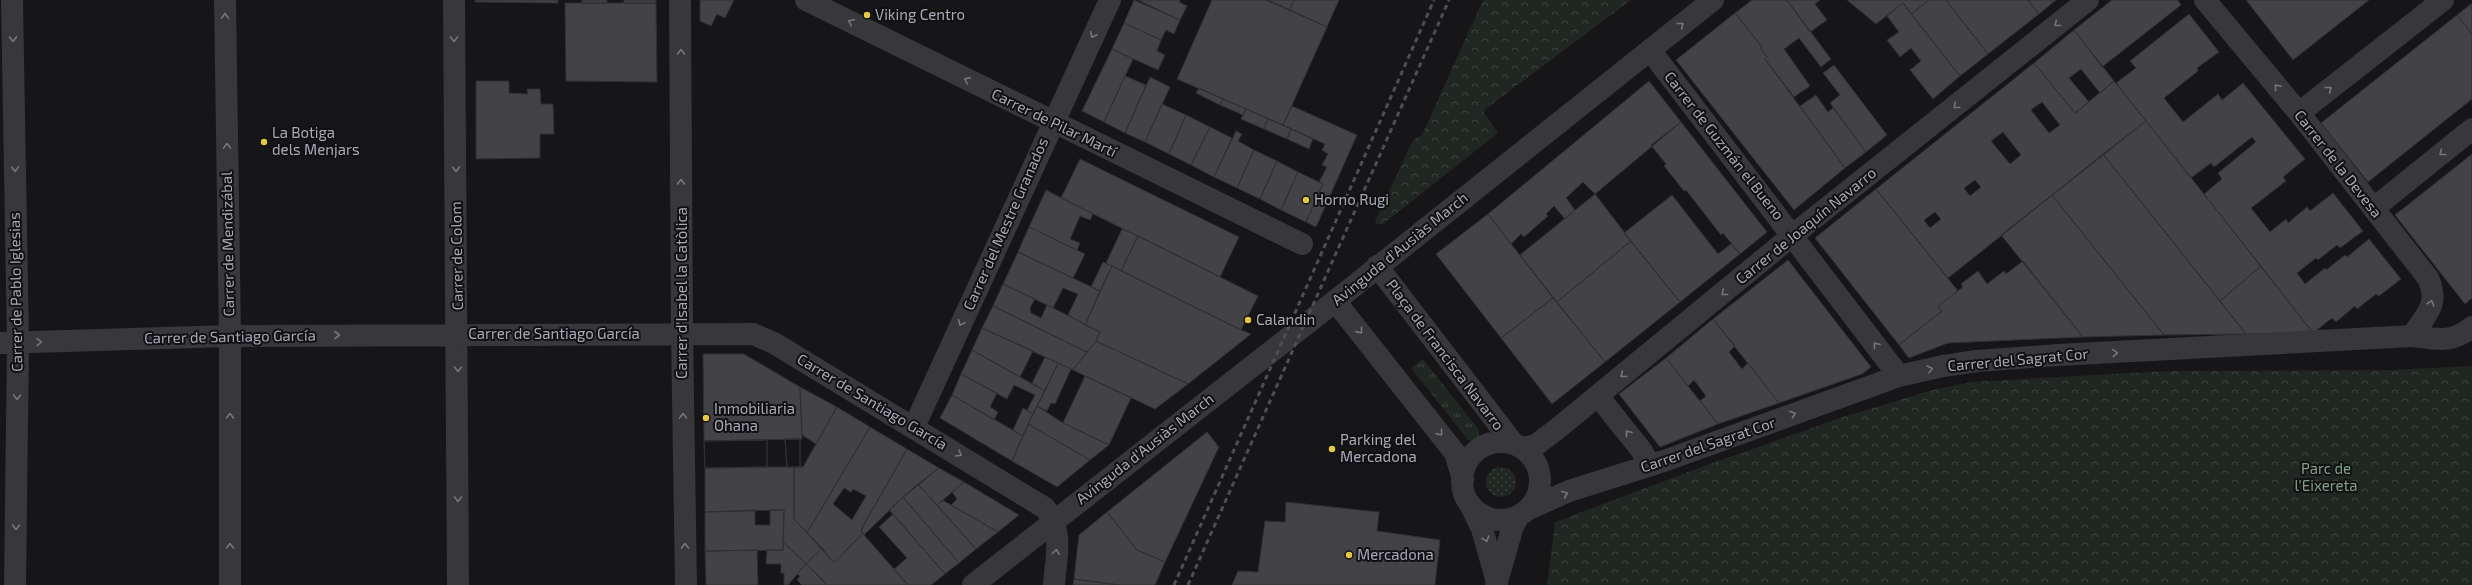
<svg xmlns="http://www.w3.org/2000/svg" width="2472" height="585" font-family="'Exo 2',sans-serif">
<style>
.grass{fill:url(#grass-tufts)}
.park{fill:url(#park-crowns)}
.garden{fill:url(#garden-dots)}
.building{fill:#424247;stroke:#302f33;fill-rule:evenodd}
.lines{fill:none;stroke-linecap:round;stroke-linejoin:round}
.minor{stroke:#37373c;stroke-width:22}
.tertiary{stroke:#37373c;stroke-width:22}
.rail{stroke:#4e4e54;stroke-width:3;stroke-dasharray:5 4;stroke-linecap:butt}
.oneway{stroke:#75767f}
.poi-dot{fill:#e4c841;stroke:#111012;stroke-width:1.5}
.labels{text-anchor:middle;stroke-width:4;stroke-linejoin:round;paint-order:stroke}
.poi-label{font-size:15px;fill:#a8aab6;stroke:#111012;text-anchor:start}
.street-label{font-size:15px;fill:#a8aab6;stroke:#111012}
.park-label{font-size:15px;fill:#81a088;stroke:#111012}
</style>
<defs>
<pattern id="grass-tufts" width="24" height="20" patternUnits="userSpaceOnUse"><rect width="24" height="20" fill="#202722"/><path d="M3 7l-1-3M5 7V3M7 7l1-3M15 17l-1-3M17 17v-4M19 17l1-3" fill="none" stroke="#3e4440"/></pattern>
<pattern id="park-crowns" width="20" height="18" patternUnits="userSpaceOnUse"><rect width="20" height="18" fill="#202722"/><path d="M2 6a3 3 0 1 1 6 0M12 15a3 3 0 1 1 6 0" fill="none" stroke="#3e4440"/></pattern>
<pattern id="garden-dots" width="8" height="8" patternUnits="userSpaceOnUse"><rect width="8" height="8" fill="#202722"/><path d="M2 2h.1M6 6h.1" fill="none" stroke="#3e4440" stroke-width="1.8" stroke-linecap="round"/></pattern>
</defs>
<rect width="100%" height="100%" fill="#161517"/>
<path class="grass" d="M1423 359 1479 430V436L1471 441 1468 440 1411 368Z"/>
<path class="park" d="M1483 0H1631L1483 111 1498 133 1383 224H1376L1375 221 1413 140 1422 135Z
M2472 366V585H1547L1555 522 1704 466 1840 418 1932 390 1972 382 2166 371 2392 370Z"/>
<path class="garden" d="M1486 482a15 15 0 1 1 30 0a15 15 0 1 1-30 0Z"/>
<path class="building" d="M475 0H558V3L475 2Z
M582 0H607V3H582Z
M624 0H656V3H624Z
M700 0H734L725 18 717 14 711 26 700 21Z
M1134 0 1180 20 1174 34 1166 30 1161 40 1124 23Z
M1138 0H1180L1179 2 1187 6 1180 20Z
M1212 0H1266L1327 27 1283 125 1177 79Z
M1268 0H1294L1290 10Z
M1294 0H1339L1327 27 1290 10Z
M1752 0H1787L1831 59 1821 67 1799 38 1784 49 1810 86 1794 97 1765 59 1767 57 1760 48 1762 47 1735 13Z
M1787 0H1820L1815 4 1827 20 1810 32Z
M1847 0H1929L1911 14 1903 3 1876 24Z
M1929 0H1946L1988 54 1960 76 1911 14Z
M1946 0H2028L2039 14 1988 54Z
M2028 0H2056L2039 14Z
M2112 0H2178L2181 5 2102 67 2074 30Z
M2246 0H2369L2293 60Z
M565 3H656L657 82 566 81Z
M1903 3 1960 76 1933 99 1910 70 1921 61 1911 48 1900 57 1887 40 1899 32 1887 16Z
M2472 3V34L2457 15Z
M1735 13 1762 47 1760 48 1767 57 1765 59 1845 168 1794 210 1676 60Z
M2189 14 2219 52 2197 68 2198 71 2164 98 2183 122 2218 94 2222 100 2243 83 2305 159 2283 177 2286 181 2251 208 2270 232 2286 219 2288 223 2307 207 2310 211 2333 193 2363 231 2340 248 2337 245 2318 260 2316 258 2297 273 2305 284 2325 268 2326 270 2345 255 2347 257 2369 239 2401 279 2379 296 2376 294 2357 309 2355 306 2336 322 2332 318 2313 333 2204 194 2222 179 2218 173 2256 142 2252 137 2214 167 2211 163 2191 178 2116 83 2136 68 2130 61Z
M2457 15 2472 34V99L2368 182 2321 123Z
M1124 23 1161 40 1157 51 1165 55 1158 70 1112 49Z
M2074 30 2114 81 2100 93 2081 69 2069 78 2089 102 2075 113 2034 63Z
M1112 49 1133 59 1104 122 1082 111Z
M2034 63 2075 113 2114 81 2146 121 1948 278 1876 189ZM2042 102 2060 125 2049 133 2031 110ZM2003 132 2021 155 2010 164 1991 141ZM1975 180 1981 187 1970 196 1964 188ZM1935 212 1941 219 1930 228 1924 220Z
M1834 65 1887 135 1866 152 1830 103 1840 95 1823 73Z
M1125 76 1146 85 1125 133 1104 122Z
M1150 77 1170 87 1145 142 1125 133Z
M476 81H509V93L528 94 527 89H540L541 104H553L554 134H540V158L476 159Z
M1649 81 1681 122 1595 194 1583 182 1566 198 1575 210 1565 219 1554 206 1546 214 1548 216 1524 237 1521 234 1511 244 1488 214Z
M1199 88 1223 99 1220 105 1196 93Z
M1816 95 1828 112 1833 108 1866 152 1845 168 1800 106Z
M1223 99 1246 109 1243 115 1220 105Z
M1162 104 1186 115 1169 154 1145 142Z
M1292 106 1357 135 1316 227 1306 222 1323 184 1319 182 1327 167 1322 165 1328 154 1322 150 1325 144 1283 125Z
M1246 109 1268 119 1264 129 1241 119Z
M1186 115 1210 127 1191 165 1169 154Z
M1268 119 1291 129 1287 139 1264 129Z
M2146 121 2261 266 2220 301 2103 154Z
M1681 122 1767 232 1740 254 1723 233 1721 235 1686 190 1684 191 1664 166 1666 164 1651 145Z
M1210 127 1232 138 1214 177 1191 165Z
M1291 129 1313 139 1309 149 1287 139Z
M1236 131 1242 134 1238 141 1254 150 1237 188 1214 177Z
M1254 150 1277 161 1260 199 1237 188Z
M2103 154 2246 334 2164 335 2052 195Z
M2472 154V298L2465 304 2395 215Z
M1080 159 1239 237 1220 277 1061 198Z
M1277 161 1298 172 1281 210 1260 199Z
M1298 172 1323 184 1306 222 1281 210Z
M1876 189 1958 291 1938 306 1942 311 1899 345 1815 238Z
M1046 190 1093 214 1090 220 1080 216 1070 239 1080 243 1077 250 1029 227Z
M1595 194 1631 241 1557 302 1520 255Z
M1672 195 1718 254 1731 244 1740 254 1680 302 1624 233Z
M2052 195 2164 335 2083 337 2001 235Z
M1488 214 1553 298 1501 338 1436 254Z
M1029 227 1085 254 1073 278 1018 252Z
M1122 229 1138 236 1121 271 1106 263Z
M1138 236 1258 296 1241 330 1121 271Z
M1631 241 1680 302 1605 362 1557 302Z
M1018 252 1100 291 1085 325 1068 315 1078 294 1063 288 1053 308 1003 284Z
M1788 260 1871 367 1862 374 1779 403 1713 319Z
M2023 261 2083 337 1948 343 1909 358 1899 345 1942 311 1938 306 1963 287 1961 284 1978 271 1987 284 2004 271 2006 274Z
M1103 262 1112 266 1100 291 1091 287Z
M1112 266 1241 330 1251 334 1188 384 1096 341 1100 332 1085 325Z
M2261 266 2313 333 2246 334 2220 301Z
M1003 284 1035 299 1030 308 1031 313 1041 318 1047 305 1053 308 1100 332 1096 341 1087 352 993 306Z
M1553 298 1605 362 1552 404 1501 338Z
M993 306 1087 352 1073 370 982 328Z
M1713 319 1735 346 1729 352 1742 369 1748 363 1779 403 1718 424 1700 401 1706 396 1694 380 1688 386 1666 358Z
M982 328 1033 351 1020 377 972 350Z
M1096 341 1188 384 1155 409 1073 370Z
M972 350 1045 391 1033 414 1027 410 1035 395 1014 385 1007 399 961 374Z
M703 354H744L800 387 802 439 704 441Z
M1045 357 1058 363 1045 391 1032 383Z
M1666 358 1718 424 1660 447 1619 394Z
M1058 363 1071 369 1055 404 1051 403 1047 411 1037 406Z
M961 374 997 393 990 407 998 412 994 420 952 395Z
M1085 376 1131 398 1109 445 1063 423Z
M800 387 837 407 816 444 802 435Z
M952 395 1023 436 1012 461 940 418Z
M1037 406 1063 423 1109 445 1090 460 1028 424Z
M837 407 870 427 807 533 794 519V467H803Z
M1023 408 1033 414 1023 436 1013 430Z
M1028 424 1090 460 1057 487 1012 461Z
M870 427 907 449 862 528 861 532 863 533 834 563 807 533ZM844 488 851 492 853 489 866 496 852 520 833 504Z
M1207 432 1219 447 1165 562 1137 550 1107 512Z
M785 439H800V467H787Z
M785 439H800V467H787Z
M767 440V467L705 468 704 441Z
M767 440V467L705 468 704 441Z
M907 449 939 468 900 500 864 535 861 532 862 528Z
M767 467H794V519L822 548 806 564 783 542 784 510 705 512V468Z
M939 468 964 482 937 505 918 484Z
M964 482 1019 515 998 532 951 505 957 499 952 492Z
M918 484 976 549 959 563 903 497Z
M903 497 959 563 945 574 889 510Z
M942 500 951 505 998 532 976 549 937 505Z
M1286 502 1379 512 1377 531 1440 540 1435 585H1232L1238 571 1258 572 1265 521 1285 522Z
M755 510V525H770V510H784L783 550 705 551V512Z
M1107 512 1137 550 1165 562 1155 585H1119L1074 579 1079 535Z
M893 514 945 574 931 585H908L894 569 907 558 879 527Z
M863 533 864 535 908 585H827L806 564 822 548 834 563Z
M783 542 806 564 788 585H784V573H781V564H766L767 550H783Z
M757 550 758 585H706L705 551Z
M806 564 820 577 827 585H802L797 580 800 576 797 574Z
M1074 579 1119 585H1073Z"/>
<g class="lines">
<path class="minor" d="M12 0 18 343 15 585
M225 0 230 336V585
M454 0 458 585
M680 0 682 333 686 585
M806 0 1302 244
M2205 0 2299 113 2428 278C2440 305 2426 314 2412 336
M1650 50 1899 376
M2299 113 2443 0
M2374 208 2472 129
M1377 266 1513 443
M1335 301 1455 453 1463 480
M0 343 230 336 753 334 774 343 1045 508C1064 531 1056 557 1054 585
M1598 396 1642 451 1649 466
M914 427 1110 0
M1462 481a39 39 0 1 1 78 0a39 39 0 1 1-78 0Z
M1523 448 1536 445 1557 429 1793 235 2088 0
M1471 506 1482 529 1497 582
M1529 509 1569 491 1664 461 1899 376 1943 366 1977 361 2058 355 2412 336C2436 339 2451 344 2472 327
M1496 585 1513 526 1519 516"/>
<path class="tertiary" d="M973 585 1305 325 1713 0"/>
<path class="rail" d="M1174 585 1434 0
M1188 585 1449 0"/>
</g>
<defs><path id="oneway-chevron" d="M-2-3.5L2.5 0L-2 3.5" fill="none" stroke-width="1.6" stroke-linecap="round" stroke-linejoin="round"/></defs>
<g class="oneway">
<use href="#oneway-chevron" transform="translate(225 16) rotate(-91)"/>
<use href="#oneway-chevron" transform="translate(851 22) rotate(-154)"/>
<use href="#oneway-chevron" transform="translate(2057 24) rotate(141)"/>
<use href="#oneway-chevron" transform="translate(1681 25) rotate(-39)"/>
<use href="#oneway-chevron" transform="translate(1093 35) rotate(115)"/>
<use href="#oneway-chevron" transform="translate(13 39) rotate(89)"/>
<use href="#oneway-chevron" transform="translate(454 39) rotate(89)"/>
<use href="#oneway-chevron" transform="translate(681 52) rotate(-90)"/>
<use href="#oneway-chevron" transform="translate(967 80) rotate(-154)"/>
<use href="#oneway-chevron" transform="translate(2277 87) rotate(-130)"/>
<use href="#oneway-chevron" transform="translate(2329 89) rotate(-38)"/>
<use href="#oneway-chevron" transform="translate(1956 106) rotate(141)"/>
<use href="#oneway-chevron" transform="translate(227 146) rotate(-91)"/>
<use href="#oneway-chevron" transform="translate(2442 153) rotate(141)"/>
<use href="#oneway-chevron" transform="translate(15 169) rotate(89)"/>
<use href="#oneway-chevron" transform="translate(456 169) rotate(89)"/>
<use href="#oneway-chevron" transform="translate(681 182) rotate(-90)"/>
<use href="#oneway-chevron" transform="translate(1724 293) rotate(141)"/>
<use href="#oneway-chevron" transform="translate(2431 303) rotate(-73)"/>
<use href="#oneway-chevron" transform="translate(961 323) rotate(114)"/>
<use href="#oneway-chevron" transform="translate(1360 331) rotate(51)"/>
<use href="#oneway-chevron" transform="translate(337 335)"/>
<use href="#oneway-chevron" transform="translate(39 342) rotate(-2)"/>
<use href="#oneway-chevron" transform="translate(1876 345) rotate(-127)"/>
<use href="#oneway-chevron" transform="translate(2115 353) rotate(-2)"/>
<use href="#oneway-chevron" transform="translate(458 369) rotate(90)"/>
<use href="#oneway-chevron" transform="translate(1930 369) rotate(-14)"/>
<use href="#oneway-chevron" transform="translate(1623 375) rotate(141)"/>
<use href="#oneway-chevron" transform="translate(17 397) rotate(91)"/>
<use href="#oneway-chevron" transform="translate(1793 414) rotate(-20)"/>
<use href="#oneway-chevron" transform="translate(230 416) rotate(-90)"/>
<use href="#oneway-chevron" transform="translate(683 416) rotate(-91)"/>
<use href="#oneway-chevron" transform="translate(1440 433) rotate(52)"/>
<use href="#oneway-chevron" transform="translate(1628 433) rotate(-128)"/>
<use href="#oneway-chevron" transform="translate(959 454) rotate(31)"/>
<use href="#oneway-chevron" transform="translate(1565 494) rotate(-23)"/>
<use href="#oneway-chevron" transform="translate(458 499) rotate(90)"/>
<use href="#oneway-chevron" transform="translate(16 527) rotate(91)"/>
<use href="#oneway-chevron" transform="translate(1486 539) rotate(73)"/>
<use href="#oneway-chevron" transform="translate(230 546) rotate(-90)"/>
<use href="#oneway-chevron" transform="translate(685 546) rotate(-91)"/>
<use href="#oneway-chevron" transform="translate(1056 552) rotate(-85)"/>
</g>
<g class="poi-dot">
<circle cx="867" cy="15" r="4"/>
<circle cx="264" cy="142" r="4"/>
<circle cx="1306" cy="200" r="4"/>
<circle cx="1248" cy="320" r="4"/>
<circle cx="706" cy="418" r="4"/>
<circle cx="1332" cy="449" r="4"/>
<circle cx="1349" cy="555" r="4"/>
</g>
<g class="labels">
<g class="poi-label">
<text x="875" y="20">Viking Centro</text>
<text x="272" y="138">La Botiga<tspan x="272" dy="17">dels Menjars</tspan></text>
<text x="1314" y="205">Horno Rugi</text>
<text x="1256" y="325">Calandin</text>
<text x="714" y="414">Inmobiliaria<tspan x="714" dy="17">Ohana</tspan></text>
<text x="1340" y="445">Parking del<tspan x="1340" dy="17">Mercadona</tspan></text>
<text x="1357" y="560">Mercadona</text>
</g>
<g class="street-label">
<text transform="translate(1054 123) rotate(26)" y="5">Carrer de Pilar Martí</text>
<text transform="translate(1724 146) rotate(52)" y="5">Carrer de Guzmán el Bueno</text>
<text transform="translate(2338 164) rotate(52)" y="5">Carrer de la Devesa</text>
<text transform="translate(1006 224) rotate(-66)" y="5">Carrer del Mestre Granados</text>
<text transform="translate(1806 226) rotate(-39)" y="5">Carrer de Joaquín Navarro</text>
<text transform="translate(228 244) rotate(-91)" y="5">Carrer de Mendizábal</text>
<text transform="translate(1400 249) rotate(-39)" y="5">Avinguda d'Ausiàs March</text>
<text transform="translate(457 256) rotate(-91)" y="5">Carrer de Colom</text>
<text transform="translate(16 292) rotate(-91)" y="5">Carrer de Pablo Iglesias</text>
<text transform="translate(682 293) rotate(-90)" y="5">Carrer d'Isabel la Catòlica</text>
<text x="554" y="339">Carrer de Santiago García</text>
<text transform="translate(230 337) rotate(-1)" y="5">Carrer de Santiago García</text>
<text transform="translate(1445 355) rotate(53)" y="5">Plaça de Francisca Navarro</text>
<text transform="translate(2018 360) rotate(-5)" y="5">Carrer del Sagrat Cor</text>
<text transform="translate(872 402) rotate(31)" y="5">Carrer de Santiago García</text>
<text transform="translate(1708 445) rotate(-19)" y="5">Carrer del Sagrat Cor</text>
<text transform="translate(1145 449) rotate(-38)" y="5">Avinguda d'Ausiàs March</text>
</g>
<g class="park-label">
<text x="2326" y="474">Parc de<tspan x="2326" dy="17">l'Eixereta</tspan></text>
</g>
</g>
</svg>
